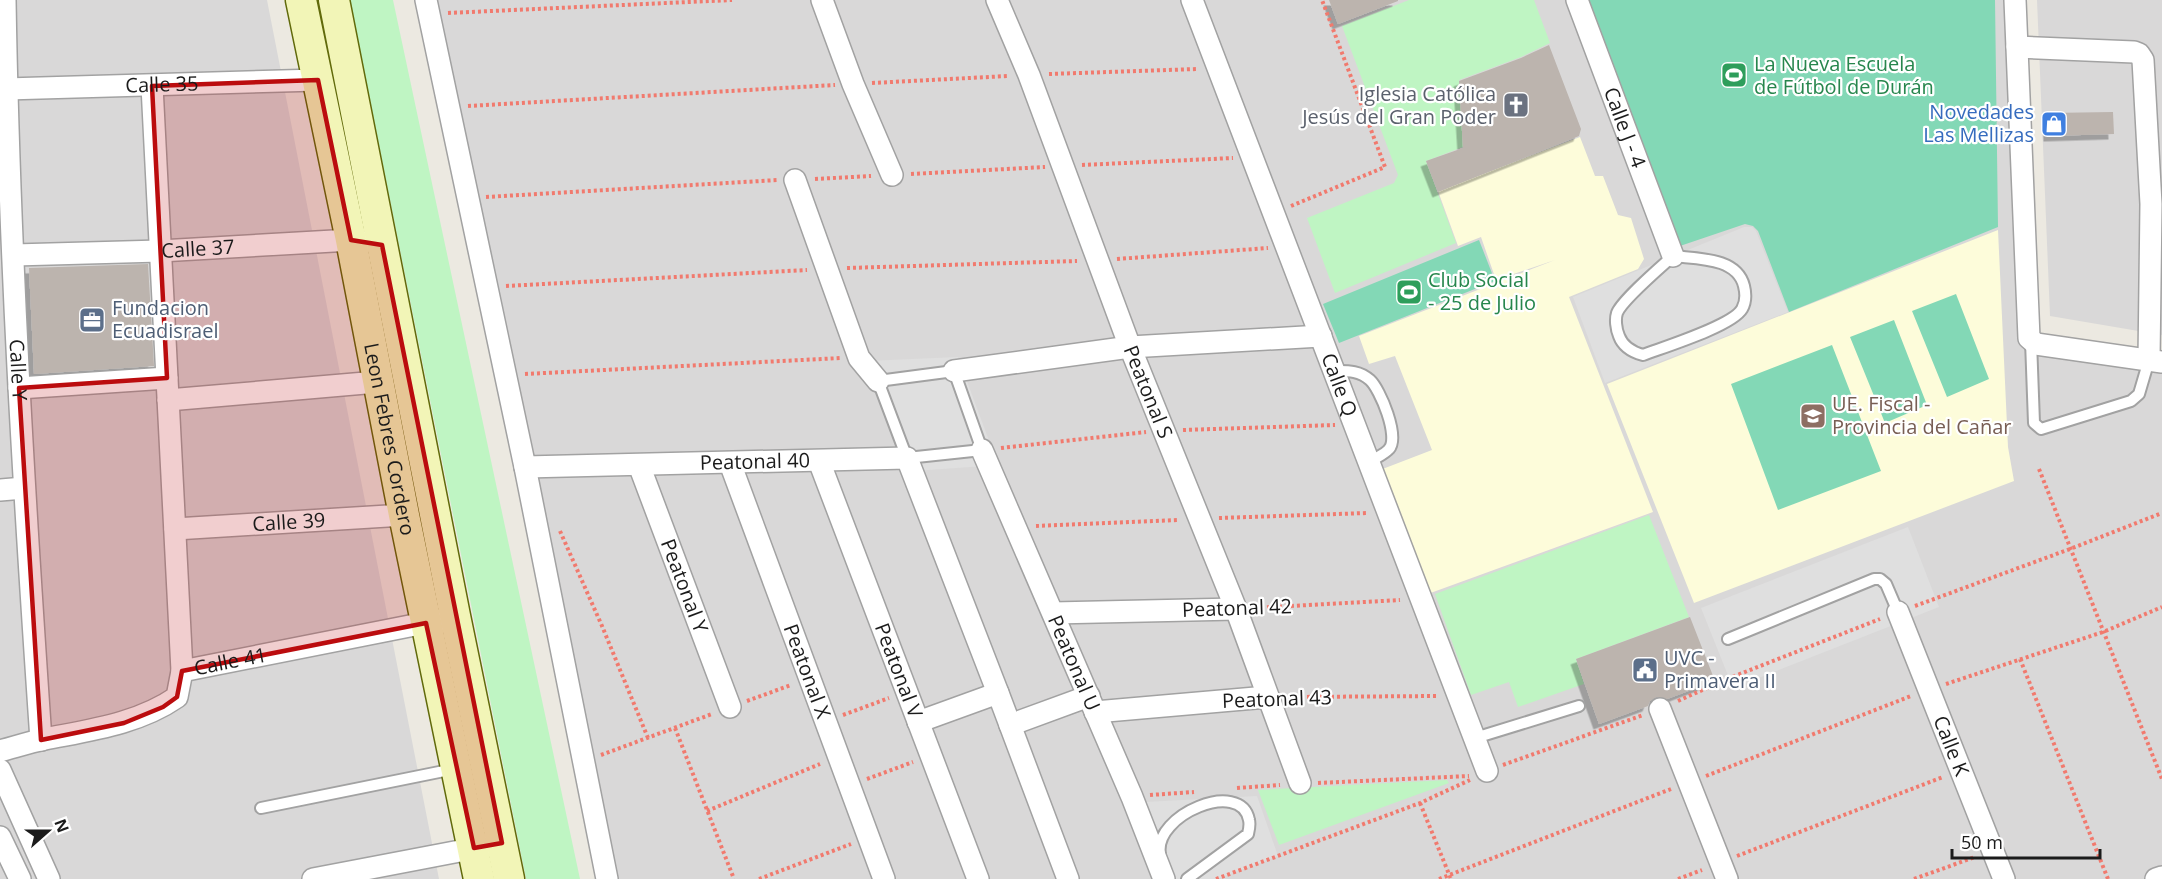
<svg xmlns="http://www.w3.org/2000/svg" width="2162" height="879" font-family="'Open Sans',sans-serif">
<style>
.residential{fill:#d9d8d8}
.education{fill:#fdfcda}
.park{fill:#bff5c3}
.pitch{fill:#83d8b6}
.parking{fill:#dfdfdf}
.building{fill:#bcb4ae;filter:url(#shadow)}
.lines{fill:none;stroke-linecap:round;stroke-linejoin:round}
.lane-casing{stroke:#a2a2a2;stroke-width:14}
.street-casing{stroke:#a2a2a2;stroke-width:24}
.secondary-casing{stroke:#616a0b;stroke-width:33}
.path{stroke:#f17a6e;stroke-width:4;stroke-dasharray:3 3;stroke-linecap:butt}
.lane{stroke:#fff;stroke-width:10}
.street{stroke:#fff;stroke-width:21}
.secondary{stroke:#f2f5b7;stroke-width:30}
.marked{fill:#bb0c0e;fill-opacity:0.2;stroke:#bb0c0e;stroke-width:4.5;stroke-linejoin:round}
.labels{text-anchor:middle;stroke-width:4.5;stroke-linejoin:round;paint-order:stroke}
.leisure-label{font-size:20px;fill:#27864d;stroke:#fff;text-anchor:start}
.street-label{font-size:20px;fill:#1b1b1b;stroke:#fff}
.worship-label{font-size:20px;fill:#5b616d;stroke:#fff;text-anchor:end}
.shop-label{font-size:20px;fill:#366cbe;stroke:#fff;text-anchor:end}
.service-label{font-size:20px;fill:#4e5e75;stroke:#fff;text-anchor:start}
.education-label{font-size:20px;fill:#785e54;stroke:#fff;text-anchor:start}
</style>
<defs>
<filter id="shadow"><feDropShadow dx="-5.5" dy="5.5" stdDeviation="0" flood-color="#0004"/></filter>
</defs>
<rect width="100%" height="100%" fill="#ece9e1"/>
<path class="residential" d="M0 0H267L439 879H0Z
M426 0H2014L2029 341 2162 367V879H605Z
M2037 0H2162V335L2050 316Z"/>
<path class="education" d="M1580 137 1595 176H1603L1618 215 1631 218 1644 259 1638 269 1569 297 1653 512 1425 595 1380 470 1432 450 1395 356 1369 364 1359 336 1555 260 1496 280 1481 237 1458 246 1438 191Z
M1998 230 2008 447 2014 481 1694 603 1607 384Z"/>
<path class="park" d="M350 0H393L580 879H526Z
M1409 0H1534L1550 43 1521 57 1459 80 1463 147 1426 161 1456 243 1335 293 1307 218 1394 183 1398 175 1342 26Z
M1649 515 1689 617 1576 659 1584 684 1518 707 1509 682 1471 695 1435 594Z
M1447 780 1449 783 1279 845 1258 790Z"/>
<path class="pitch" d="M1581 0H1995L1998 227 1789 312 1758 231 1753 226 1745 224 1677 247Z
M1479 240 1495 281 1339 343 1323 304Z
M1956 294 1989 379 1947 397 1912 311Z
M1894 320 1927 405 1885 423 1850 337Z
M1832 345 1881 471 1778 510 1731 384Z"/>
<path class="parking" d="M1744 227H1752L1756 231 1788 312 1605 383 1573 297Z
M958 357 998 465 914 471 867 361Z
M1908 527 1939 607 1733 688 1701 608Z
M1257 796 1278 856 1217 879H1153L1127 803Z"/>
<path class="building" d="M1329 0H1398V1L1338 24Z
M1549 45 1581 129 1579 136 1438 192 1426 161 1463 148 1459 81 1521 58Z
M2113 112 2114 134 2049 136 2048 113Z
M148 264 154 366 34 374 29 268Z
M1690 617 1715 681 1667 699 1656 697 1650 701 1648 706 1599 724 1576 659Z"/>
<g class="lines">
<defs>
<path id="lane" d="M1673 256C1697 259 1737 257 1744 286 1746 294 1746 302 1742 309 1732 326 1664 347 1643 355 1632 352 1623 347 1619 336 1616 329 1615 319 1617 313 1622 300 1662 266 1673 256Z
M2031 341 2034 423 2041 429 2131 401 2139 394 2149 360
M954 371 982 450 907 458 878 381Z
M1334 371C1347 371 1359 370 1370 380 1380 389 1400 437 1389 449 1385 454 1375 458 1370 462
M1728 639 1874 579H1880L1886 584 1898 612
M1475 738 1579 706
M261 808 454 769
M1160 854C1153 815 1241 778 1249 820 1250 824 1249 830 1248 834L1187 879"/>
<g id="street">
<path id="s1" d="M5 0C9 247 24 494 41 740"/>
<path d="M426 0 525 467 607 879"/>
<path d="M822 0 853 84 892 175"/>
<path id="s2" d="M997 0 1029 75 1130 347 1236 609 1300 783"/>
<path id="s3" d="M1192 0 1487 771"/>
<path id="s4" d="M1577 0 1673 256"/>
<path d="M2015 0 2029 338 2036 344 2162 362"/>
<path d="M2017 47 2134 52 2139 54 2143 60 2151 204 2149 360"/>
<path d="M152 86 182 671"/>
<path id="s5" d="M6 89 318 80"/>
<path d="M795 180 859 358 878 381"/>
<path id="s6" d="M14 255 160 251 351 240 364 242"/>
<path d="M954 371 1130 347 1321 336"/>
<path d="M19 388 167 378"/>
<path d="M168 400 377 382"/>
<path id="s7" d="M982 450 1132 797 1164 879"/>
<path id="s8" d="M819 461 978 879"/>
<path id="s9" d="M730 463 884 879"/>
<path id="s10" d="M639 465 730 707"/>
<path id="s11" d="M525 467 907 458 998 693 1068 879"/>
<path d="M0 490 24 488"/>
<path id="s12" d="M175 529 404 515"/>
<path id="s13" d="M1898 612 2004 879"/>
<path d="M1053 613 1236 609"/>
<path d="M1660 709 1727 879"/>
<path d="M1095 712 1267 697"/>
<path d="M918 722 998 693"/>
<path d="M1010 725 1089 696"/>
<path id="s14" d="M0 751C15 747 30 742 45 739 90 730 138 724 177 697L182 671 440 620"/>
<path d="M0 770 49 879"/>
<path d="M0 837 20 879"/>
<path d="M313 879 486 846"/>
<path d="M2156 879 2162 877"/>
</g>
<g id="secondary">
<path id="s15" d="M301 0 351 240 404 515 479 879"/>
<path d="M334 0 455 616 509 879"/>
</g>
</defs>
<use href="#lane" class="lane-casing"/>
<use href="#street" class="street-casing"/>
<use href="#secondary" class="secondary-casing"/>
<path class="path" d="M448 13 732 0
M1049 74 1197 69
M872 83 1008 76
M468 106 835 85
M1082 165 1233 158
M911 174 1045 167
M815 179 871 176
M486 197 778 180
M1291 206 1385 167 1322 0
M1117 259 1268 248
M847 268 1077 261
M506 286 807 270
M525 374 841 358
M1183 430 1335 425
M1001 448 1146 432
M2039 469 2162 779
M1219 518 1367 513
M1036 526 1178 520
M560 531 602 626 648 738
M1915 606 2070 549 2162 513
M1255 608 1400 600
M2020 659 2108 879
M1946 684 2103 632 2162 607
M1289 697 1438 696
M747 701 791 685
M1678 701 1722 681 1880 619
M843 715 889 698
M675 728 734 879
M601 755 712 714
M1503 765 1643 715
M1706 776 1911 696
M867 779 913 762
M1318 783 1469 776
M1237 788 1280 785
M1150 795 1194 792
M1420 803 1451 879
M707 811 820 764
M1737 856 1943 777
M759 879 851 844
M1216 879 1420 803 1470 780
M1439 879 1671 789
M1678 879 1702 870
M1914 879 1975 857"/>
<use href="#lane" class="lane"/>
<use href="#street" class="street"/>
<use href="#secondary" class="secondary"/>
</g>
<path class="marked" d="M318 80 351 240 382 245 502 843 474 848 426 623 182 671 177 697 163 707 124 723 41 740 19 388 167 378 152 86Z"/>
<defs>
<symbol id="stadium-square" viewBox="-11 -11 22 22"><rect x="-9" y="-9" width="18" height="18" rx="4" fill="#2e9e5b" stroke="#fff"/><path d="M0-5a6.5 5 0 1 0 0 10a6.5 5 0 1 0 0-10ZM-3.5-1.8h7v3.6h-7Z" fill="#fff"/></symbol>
<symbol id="church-square" viewBox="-11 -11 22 22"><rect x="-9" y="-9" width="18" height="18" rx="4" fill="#6b7280" stroke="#fff"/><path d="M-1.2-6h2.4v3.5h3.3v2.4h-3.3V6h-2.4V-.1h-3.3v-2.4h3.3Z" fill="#fff"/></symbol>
<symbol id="shop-square" viewBox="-11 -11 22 22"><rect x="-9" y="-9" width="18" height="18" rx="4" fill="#3f7fe0" stroke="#fff"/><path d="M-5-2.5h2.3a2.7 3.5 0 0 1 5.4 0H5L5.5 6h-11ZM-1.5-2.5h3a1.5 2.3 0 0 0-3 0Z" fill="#fff"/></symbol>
<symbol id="office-square" viewBox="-11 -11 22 22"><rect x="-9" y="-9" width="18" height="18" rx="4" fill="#5c6f8a" stroke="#fff"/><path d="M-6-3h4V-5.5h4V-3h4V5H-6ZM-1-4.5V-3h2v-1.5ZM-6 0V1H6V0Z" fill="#fff"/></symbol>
<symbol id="school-square" viewBox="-11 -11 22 22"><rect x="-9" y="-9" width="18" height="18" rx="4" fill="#8d6e63" stroke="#fff"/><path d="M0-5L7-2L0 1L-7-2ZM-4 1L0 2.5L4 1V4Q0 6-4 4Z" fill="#fff"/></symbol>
<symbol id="civic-square" viewBox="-11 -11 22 22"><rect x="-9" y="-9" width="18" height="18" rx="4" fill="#5c6f8a" stroke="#fff"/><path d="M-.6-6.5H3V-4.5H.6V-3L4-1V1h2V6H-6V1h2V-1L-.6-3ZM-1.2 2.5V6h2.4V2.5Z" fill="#fff"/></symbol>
</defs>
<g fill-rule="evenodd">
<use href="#stadium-square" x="1719" y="60" width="30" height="30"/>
<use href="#church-square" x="1501" y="90" width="30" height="30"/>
<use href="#shop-square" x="2039" y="109" width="30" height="30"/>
<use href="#stadium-square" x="1394" y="277" width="30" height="30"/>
<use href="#office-square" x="77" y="305" width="30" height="30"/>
<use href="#school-square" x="1798" y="401" width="30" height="30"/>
<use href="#civic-square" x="1630" y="655" width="30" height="30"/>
</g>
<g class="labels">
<g class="leisure-label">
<text x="1754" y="71">La Nueva Escuela<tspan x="1754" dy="23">de Fútbol de Durán</tspan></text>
<text x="1428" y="287">Club Social<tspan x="1428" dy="23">- 25 de Julio</tspan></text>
</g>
<g class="street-label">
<text dy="7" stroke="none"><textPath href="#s5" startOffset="156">Calle 35</textPath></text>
<text dy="7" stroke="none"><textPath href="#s4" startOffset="136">Calle J - 4</textPath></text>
<text dy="7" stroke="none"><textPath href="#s6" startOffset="184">Calle 37</textPath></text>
<text dy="7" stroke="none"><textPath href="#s1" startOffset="370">Calle Y</textPath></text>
<text dy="7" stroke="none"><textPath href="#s3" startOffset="412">Calle Q</textPath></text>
<text dy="7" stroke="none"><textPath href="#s2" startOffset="420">Peatonal S</textPath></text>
<text dy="7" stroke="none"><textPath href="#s15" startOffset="448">Leon Febres Cordero</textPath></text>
<text dy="7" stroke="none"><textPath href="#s11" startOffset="230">Peatonal 40</textPath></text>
<text dy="7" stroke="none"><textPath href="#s12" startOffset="114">Calle 39</textPath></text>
<text dy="7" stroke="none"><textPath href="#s10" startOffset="129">Peatonal Y</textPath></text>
<text transform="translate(1237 608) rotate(-2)" y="7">Peatonal 42</text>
<text dy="7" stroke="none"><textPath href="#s14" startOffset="262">Calle 41</textPath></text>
<text dy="7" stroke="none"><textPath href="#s7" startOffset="232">Peatonal U</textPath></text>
<text dy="7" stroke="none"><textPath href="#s8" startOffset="224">Peatonal V</textPath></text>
<text dy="7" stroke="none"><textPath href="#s9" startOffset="222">Peatonal X</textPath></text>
<text transform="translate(1277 699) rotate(-2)" y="7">Peatonal 43</text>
<text dy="7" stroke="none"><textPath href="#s13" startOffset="144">Calle K</textPath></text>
</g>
<g class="worship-label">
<text x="1496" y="101">Iglesia Católica<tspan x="1496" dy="23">Jesús del Gran Poder</tspan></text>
</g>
<g class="shop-label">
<text x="2034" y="119">Novedades<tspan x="2034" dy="23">Las Mellizas</tspan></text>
</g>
<g class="service-label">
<text x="112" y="315">Fundacion<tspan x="112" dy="23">Ecuadisrael</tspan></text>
<text x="1664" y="665">UVC -<tspan x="1664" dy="23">Primavera II</tspan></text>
</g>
<g class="education-label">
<text x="1832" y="411">UE. Fiscal -<tspan x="1832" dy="23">Provincia del Cañar</tspan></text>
</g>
</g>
<g transform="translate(48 831) rotate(69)" stroke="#ffffff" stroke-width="4.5" paint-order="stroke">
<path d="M0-4.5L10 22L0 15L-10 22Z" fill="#1b1b1b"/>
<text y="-9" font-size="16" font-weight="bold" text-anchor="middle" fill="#1b1b1b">N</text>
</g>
<path d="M1952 849v9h148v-9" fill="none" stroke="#1b1b1b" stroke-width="3"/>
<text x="1961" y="849" font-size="18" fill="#1b1b1b" stroke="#ffffff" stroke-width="4.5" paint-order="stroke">50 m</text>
</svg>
